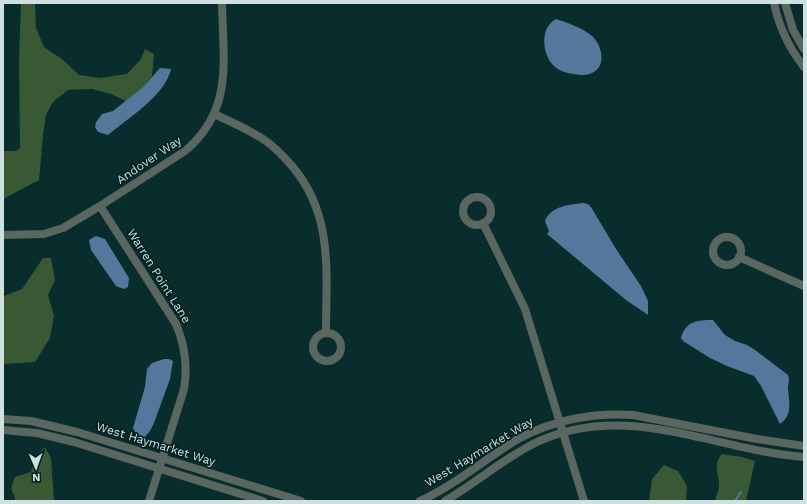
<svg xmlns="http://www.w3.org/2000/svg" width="807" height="504" font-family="'Work Sans',sans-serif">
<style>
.forest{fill:#395935}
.water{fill:#54789b}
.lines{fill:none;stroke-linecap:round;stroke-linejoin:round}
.stream{stroke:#54789b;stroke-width:2}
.minor{stroke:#5a6761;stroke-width:8}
.labels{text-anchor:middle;stroke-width:3.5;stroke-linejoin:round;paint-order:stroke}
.street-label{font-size:12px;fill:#cee0e0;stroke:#022}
</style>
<rect width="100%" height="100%" fill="#092c2c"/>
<path class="forest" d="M21 3H35L36 28 44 47 62 59 79 75 100 78 127 74 141 59 145 49 154 54 152 76 143 87 126 101 111 94 92 89 68 90 53 102 46 115 43 135 39 180 3 199V151H16L20 148 19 59Z
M43 258H51L55 280 48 295 54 316 50 338 35 362 3 364 4 296 22 289Z
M45 447 51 458 54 501H15V498L11 488 15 477 31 472 35 458Z
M722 454 742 457 755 461 746 501H715C716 496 719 490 719 485 719 472 712 466 722 454Z
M664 465 678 471 687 486 686 501H649L652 479Z"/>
<path class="water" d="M556 19C568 23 581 27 592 36 604 47 608 73 584 75 576 75 562 73 555 67 542 56 539 28 556 19Z
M160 68 171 69C165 96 128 118 108 135L98 132 95 127 96 122 102 114 113 111 143 87Z
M583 203 588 204 591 207 616 249 641 286 648 301V315L626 300 547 234 549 231 545 221C551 206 568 205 583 203Z
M96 236 105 239 129 278 128 287 124 289 116 286 91 250 89 240Z
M713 320 725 335 735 341 747 345 755 350 788 375C790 380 788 383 788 388 789 402 793 415 780 424L761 386 754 376 727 366 710 358 683 341 681 338C686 321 697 320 713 320Z
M164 359H169L173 361 170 379 154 423 150 431 144 438 138 437 133 428 145 387 147 369 152 363Z"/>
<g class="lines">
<path class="stream" d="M735 501 741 492"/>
<path class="minor" d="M774 3C779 27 789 48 804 67
M785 3 793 30 804 49
M214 114C232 122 250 130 266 141 276 148 284 157 292 166 334 215 326 273 326 333
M463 211a14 14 0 1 1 28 0a14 14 0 1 1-28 0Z
M100 206 176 324C185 345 188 365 184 389L149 501
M483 223 525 309 584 501
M3 235 44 234 63 228 100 206 185 151C234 110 223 60 222 3
M713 251a14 14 0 1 1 28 0a14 14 0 1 1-28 0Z
M739 257 804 286
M313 347a14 14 0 1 1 28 0a14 14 0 1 1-28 0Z
M3 419 31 421 77 432 301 501
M3 430 37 433 74 442 263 501
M420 501C455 485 485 459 518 439 553 420 594 412 633 415L757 439 804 446
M445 501C476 483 504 458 537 442 627 400 713 450 804 457"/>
</g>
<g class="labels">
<g class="street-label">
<text transform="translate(149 160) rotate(-34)" y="4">Andover Way</text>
<text transform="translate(159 276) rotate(58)" y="4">Warren Point Lane</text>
<text transform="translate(156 444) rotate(17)" y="4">West Haymarket Way</text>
<text transform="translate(479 452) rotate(-31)" y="4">West Haymarket Way</text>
</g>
</g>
<rect width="807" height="504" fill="none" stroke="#cee0e0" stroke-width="8"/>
<g transform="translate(36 468) rotate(178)" stroke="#002222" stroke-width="3" paint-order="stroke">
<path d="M0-3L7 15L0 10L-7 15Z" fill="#cee0e0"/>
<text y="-6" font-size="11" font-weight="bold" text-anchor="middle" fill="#cee0e0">N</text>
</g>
</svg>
